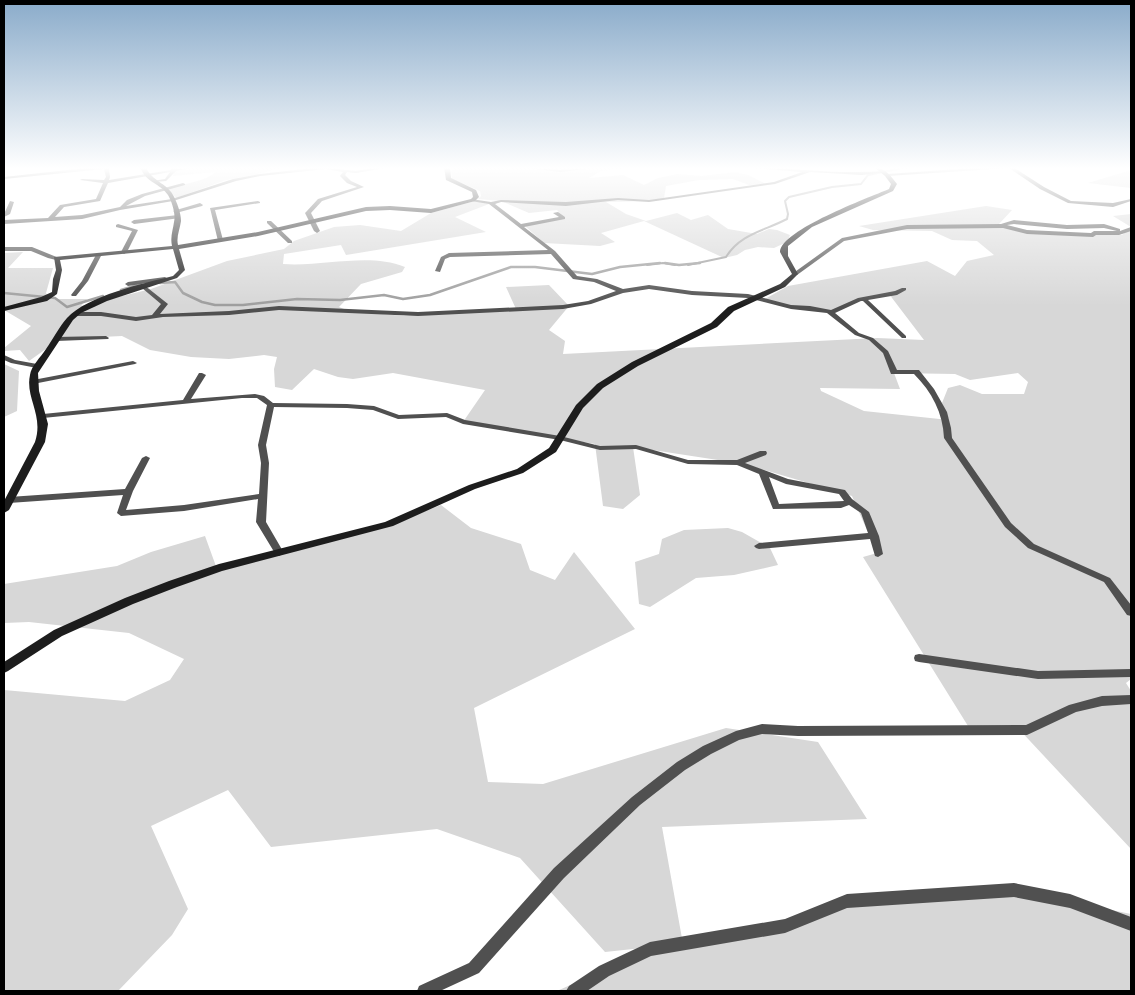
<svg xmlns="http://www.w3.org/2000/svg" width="1135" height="995" font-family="Karla,sans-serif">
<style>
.green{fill:#d7d7d7;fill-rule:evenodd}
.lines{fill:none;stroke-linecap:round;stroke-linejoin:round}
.stream-far1{stroke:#9e9e9e;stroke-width:2}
.stream{stroke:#9e9e9e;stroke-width:2.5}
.street{fill:#505050;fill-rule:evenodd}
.secondary{fill:#1d1d1d;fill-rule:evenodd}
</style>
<rect width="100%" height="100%" fill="#fff"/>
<path class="green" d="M189 167H284L254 175 226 180 176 198 167 188C179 185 208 181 215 172L173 176 174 170Z
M451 167H639L601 171 589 178 623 175 644 185 658 178 677 174 702 176 735 172 748 175 766 184 749 185 733 179 699 180 666 186 664 198 649 201 606 202 626 214 646 221 677 213 691 220 708 215 728 229 757 234 769 229 777 230 790 235 787 242 774 248 758 247 745 250 737 255 724 258 644 221 601 233 615 242 600 246 544 243 525 226 564 218 557 210 529 213 501 201 478 199 481 196 480 191 452 179Z
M1131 170V188L1088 183Z
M475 201 489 204 455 217 486 232 346 255 341 245 284 254 283 264C323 267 368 252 405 267L402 272 361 284 339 307 349 311 404 316 516 309 506 287 549 285 569 306 549 330 565 341 563 354 877 338 924 340 889 294 862 299 832 312 791 307 765 299 788 286 927 261 955 276 967 261 994 255 977 241 952 240 932 231 873 230 859 226 986 206 1012 210 999 224 1032 233 1122 235 1131 227 1113 216 1131 214V679L1126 683 1131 691V849L1015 725 968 726 863 557 877 553 852 496 744 464 633 447 640 495 623 509 603 506 595 444 463 422 485 390 393 373 353 379 338 377 314 369 292 390 275 387 274 369 277 357 264 355 229 359 191 357 150 350 122 336 60 339 29 361 20 350 4 351V348L31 326 4 310V253L23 252 8 268H53L46 293 49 299H87L81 306 151 289 227 261 284 249 294 241 334 227 360 225 401 231 431 213ZM894 373 955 374 970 380 1018 373 1028 382 1024 394H982L960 385 948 388 942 403 949 420 864 411 821 391 820 388 900 389Z
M4 364 19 371 17 411 4 417Z
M441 505 471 528 521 544 530 570 555 580 574 552 635 629 474 708 488 782 543 784 726 728 818 742 867 819 662 827 683 944 855 904 1014 890 1131 914V991H557L639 954 680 944 605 952 520 858 437 829 271 847 228 790 151 826 188 909 172 935 118 991H4V690L125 701 170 680 184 659 129 633 29 622 4 623V584L117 566 151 552 205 536 217 569 410 517Z
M728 528 742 532 770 548 778 565 734 575 696 578 650 607 639 604 635 562 659 554 662 539 684 530Z"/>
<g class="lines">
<path class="stream-far1" d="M647 265 663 263 675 265
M688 265 726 257C740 234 764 231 787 219L788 214 785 201 789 197 832 187 861 184 868 175 907 167"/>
<path class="stream" d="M665 263 679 265 700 263
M160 283 175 282 183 293 202 302 215 305H243L297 299 340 300 384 295 403 299 430 295 511 267H535L592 274 620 267 660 263
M121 290 141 284
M4 293 55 298 67 307 103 296"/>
<path class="street" d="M95 167H112L109 169 110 177 109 180 171 170V167H175L176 169 195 167 176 171 166 181 154 182 152 181 165 179 170 172 108 183 100 201 64 207 55 217 82 215 120 207 127 200 142 194 183 183 185 184V185L145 196 126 206 172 199 233 179 260 174 321 167 356 171 379 167H391L356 173 347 172 345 175 351 181 364 187 322 201 311 213 320 231 317 233 314 231 305 213 306 212 318 199 357 187 347 183 340 176 343 172 326 169 260 176 236 181 173 201 120 210 82 219 4 224V220L48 218 60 205 96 199 103 183 80 180 82 179 104 180 106 177 104 169 4 179V177Z
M521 167 560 170 605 167 560 172Z
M742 167C789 167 837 175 884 171L886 172 862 175 810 172 775 184 649 202 618 200 566 206 501 202 495 204 521 224 559 217 553 213 558 212 565 217V219L524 227 555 251 577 276 597 279 623 289 649 285 692 291 748 294 791 305 810 306 831 310 858 298 895 291 902 288H906V290L897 295 868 300 906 336V338H902L863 301H861L835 313 859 333 873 338 888 351 897 370H919L934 389 947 412 951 428 952 438 1011 523 1034 544 1110 578 1131 605V616L1127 615 1104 582 1028 548 1005 527 944 438C943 413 932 392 914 374H891L883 353 869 340 855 335 827 313 791 309 748 298 692 295 649 289 623 293 591 304 563 309 418 316 279 310 229 315 163 317 136 321 101 316H75L72 314 75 312H101L136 317 152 315 161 304 142 288V286L144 285 168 304 160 314 229 311 279 306 418 312 563 305 588 301 616 291 594 282 573 279 551 254 450 257 445 259 440 272 435 271 441 257 449 253 548 250 489 204 471 201V199L491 202 501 200 566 202 618 198 649 200 774 182 802 172Z
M987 167H1013L1044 187 1071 201 1113 203 1131 199V201L1113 207 1068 203 1040 189 1009 168 887 176 885 175 887 174Z
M10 201 14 202 10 214 4 217V214Z
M258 201 260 202V203L215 210 223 240 218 241 210 208Z
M200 203 203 205 202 206 176 213 173 211Z
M178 215 180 216V218L134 224 131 222 134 220Z
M1014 220 1067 225 1104 224 1120 229V231L1131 227V231L1119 235H1096L1093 237 1027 234 1003 228 907 229 844 241 797 275 792 274 842 238 907 225 1001 224ZM1014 224 1067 229 1104 228 1117 231H1094L1091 233 1027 230 1007 225Z
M267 221H271L292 241V243H288L267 223Z
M118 224 138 230 127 252 124 254 121 252 132 231 116 227V225Z
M4 247H32L59 258 56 260 48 258 31 251H4Z
M97 253 102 254 88 281 76 296H72L71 295 82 281Z
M165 277 168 279 167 280 128 286 125 284 128 282Z
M106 336 109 338 108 339 56 341 53 339 56 337Z
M4 355 15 360 37 364 41 366 37 368 11 363 4 360Z
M133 361 137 363 135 364 33 384 29 382 33 380Z
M199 373H202L206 375 191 399 255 394 264 396 273 403 347 404 374 406 399 415 447 413 465 420 560 436 600 446 636 445 688 460H737L760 451H766L767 453 766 455 745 463 788 479 845 490 852 499 869 512 879 536 883 554 878 557 875 556 870 539 759 549 756 548 754 546 759 543 868 533 861 513 849 505 841 508 773 509 759 474 737 465 688 464 636 449 600 450 560 440 463 424 446 417 398 419 373 410 347 408 274 407 266 445 269 463 266 522 284 553 279 556 276 555 256 522 258 499 184 511 121 516 117 513 123 495 9 503 5 500 9 497 125 489 142 458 146 456 150 458 133 491 126 510 184 505 259 494 261 463 258 445 267 405 257 398H242L43 418 39 416 43 414 183 400ZM769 477 786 484 839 494 844 501 779 504Z
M919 654 1038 671 1131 669V677L1038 679 919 662 915 661 914 658 915 655Z
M1102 696 1131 695V704L1102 706 1076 712 1027 735 798 736 762 734 739 740 711 754 685 770 640 805 564 878 479 973 440 991H417L419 986 469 963 554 868 632 797 677 762 703 746 736 731 762 724 798 726 1026 725 1069 705Z
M1014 883 1070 894 1131 917V931L1070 908 1014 897 847 908 785 933 651 956 609 976 587 991H566L569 986 599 966 650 942 785 919 847 894Z"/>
<path class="secondary" d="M140 167H146C151 181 167 183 173 195 177 202 181 213 181 221 180 229 176 237 178 245L258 232 366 207 390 206 431 209 471 199 473 197 472 192 446 180 444 167H450L451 178 476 190 479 197 475 201 431 213 390 210 366 211 258 236 179 249 185 270 177 278 107 301 81 313 73 320 38 373 39 391 48 424 45 442 9 510 4 513V501L35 442C44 415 25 398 30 375 31 366 41 357 46 349 53 339 59 327 67 318 87 296 144 283 173 276L179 270 173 249 60 260 62 270 57 294 47 301 4 311V307L41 297 52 292 53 279 56 270 54 257 172 246C170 237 173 230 174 222 176 214 172 202 168 195 160 183 146 183 140 167Z
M874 167C884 167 891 176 897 184L893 191 812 227 788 246V256L798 274 785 287 734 311 717 327 638 366 603 388 583 408 556 452 523 473 475 489 393 526 222 571 177 587 133 604 62 636 8 671 4 673V662L54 630 125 598 169 581 219 564 385 522 469 485 517 469 549 448 576 405 597 384 632 362 711 323 728 307 780 284 792 274 780 252C781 230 868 198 889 189L891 184 885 176Z"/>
</g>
<linearGradient id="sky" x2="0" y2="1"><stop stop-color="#8aabca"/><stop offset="0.55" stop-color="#fff"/><stop offset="1" stop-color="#fff" stop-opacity="0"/></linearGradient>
<rect width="1135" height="306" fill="url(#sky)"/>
<rect width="1135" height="995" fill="none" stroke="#000000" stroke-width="10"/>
</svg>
